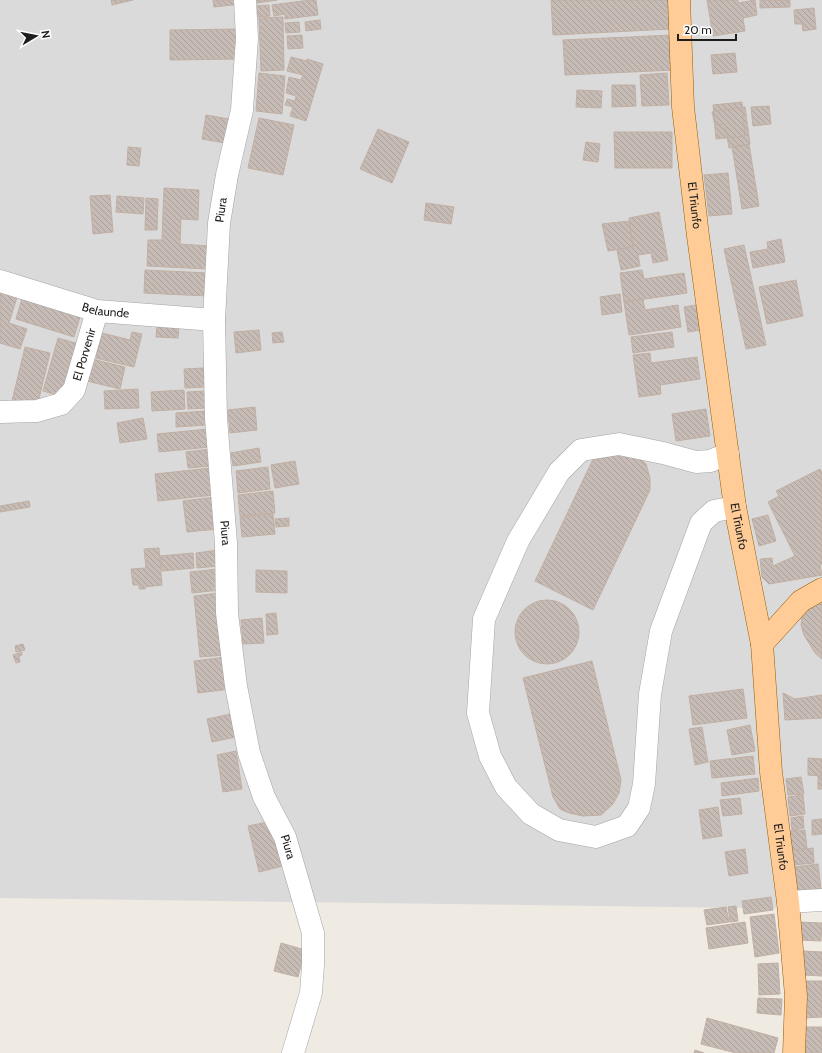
<svg xmlns="http://www.w3.org/2000/svg" width="822" height="1053" font-family="Cabin,sans-serif">
<style>
.residential{fill:#dbdada}
.building{fill:url(#building-back-hatch);stroke:#c1afa3}
.lines{fill:none;stroke-linecap:round;stroke-linejoin:round}
.minor-casing{stroke:#a4a4a4;stroke-width:23}
.major-casing{stroke:#965c00;stroke-width:23}
.minor{stroke:#fff;stroke-width:22}
.major{stroke:#ffcc97;stroke-width:22}
.labels{text-anchor:middle;stroke-width:3.5;stroke-linejoin:round;paint-order:stroke}
.street-label{font-size:12px;fill:#1d1d1d;stroke:#fff}
</style>
<defs>
<pattern id="building-back-hatch" width="6" height="6" patternUnits="userSpaceOnUse"><rect width="6" height="6" fill="#c7bbb5"/><path d="M-1 5l2 2M0 0l6 6M5-1l2 2" fill="none" stroke="#aaa09b"/></pattern>
</defs>
<rect width="100%" height="100%" fill="#efeae2"/>
<path class="residential" d="M0 0H822V909L0 898Z"/>
<path class="building" d="M111 0H133L112 5Z
M213 0H242V4L214 7Z
M257 0H277L257 3Z
M310 0H316L318 15 285 19V14L274 16 272 5Z
M551 0H670L671 29 553 35Z
M707 0H738V3L755 0 757 15 743 18 745 31 713 36Z
M760 0H790V7L760 8Z
M269 5 270 16 257 17 256 6Z
M814 8 816 29 803 31 802 24H795L794 10Z
M283 17 284 70 261 71 259 18Z
M320 20 321 29 306 31 305 22Z
M299 22 300 32 286 33 285 23Z
M237 29 238 59 170 60V30Z
M302 35 303 48 288 49 287 36Z
M672 35 674 70 565 75 563 40Z
M735 53 737 72 713 74 711 55Z
M291 57 307 61V59L323 64 306 121 290 116 293 107 285 105 287 99 295 101 296 96 286 93 289 77 301 80 303 75 287 71Z
M259 73 285 76 282 114 256 111Z
M667 73 669 105 642 106 640 75Z
M612 85H635L636 106 612 107Z
M577 90 602 91 601 108 576 107Z
M742 102 745 136 716 139 713 105Z
M769 106 771 124 753 126 751 107Z
M745 107 750 144 729 148 725 124 715 125 712 112Z
M206 115 229 119 225 143 202 139Z
M259 118 294 125 283 175 248 168Z
M378 129 409 142 392 183 360 169Z
M614 132H672V168H615Z
M586 142 600 144 598 162 583 160Z
M749 144 759 206 742 209 732 147Z
M128 147 141 148 139 166 127 165Z
M728 173 732 214 709 216 704 175Z
M164 188 199 190 198 220 181 219 180 244 209 246 208 269 147 266 148 240H162Z
M110 195 113 232 93 234 90 196Z
M117 196 144 198 143 214 116 212Z
M146 198 158 199 157 230H145Z
M426 203 454 207 451 224 424 220Z
M659 212 668 260 653 263 651 253 638 255 640 266 621 270 617 250 633 247 629 218Z
M629 221 633 247 608 251 602 224Z
M781 239 785 262 753 268 750 252 768 249 767 242Z
M744 245 766 345 746 349 724 249Z
M145 270 209 273 208 296 144 293Z
M642 270 644 279 684 273 687 293 624 302 620 273Z
M796 280 803 316 767 324 759 287Z
M0 288 18 294 9 323 27 329 20 349 0 343Z
M24 292 82 310 74 337 16 319Z
M620 294 622 312 602 315 600 297Z
M643 299 645 310 678 305 681 327 629 335 624 302Z
M696 305 700 330 688 332 684 307Z
M157 325 179 327 178 338 156 337Z
M259 330 261 350 236 353 234 332Z
M132 332 142 334 134 367 96 358 102 333 130 340Z
M282 332 284 342 273 343 272 333Z
M672 332 674 347 633 353 631 337Z
M58 338 79 344 64 397 43 391Z
M25 347 50 353 37 407 12 401Z
M650 353 651 363 697 357 700 379 660 385 661 394 639 397 633 355Z
M92 359 125 367 120 389 87 381Z
M204 368 205 387 185 388 184 369Z
M138 389 139 408 105 409 104 391Z
M184 390 185 409 152 411 151 392Z
M205 391 206 408 188 409 187 392Z
M255 407 257 430 230 433 228 410Z
M706 409 710 436 676 441 672 414Z
M207 411V425L176 427V413Z
M143 418 147 439 120 443 117 423Z
M208 429 210 447 159 452 157 434Z
M259 448 261 462 233 466 231 453Z
M210 449 212 466 188 468 186 452Z
M627 449 646 464 650 478V490L593 610 535 581 594 457Z
M295 461 299 484 275 488 271 465Z
M268 467 270 489 238 493 236 471Z
M211 468 214 495 158 501 155 474Z
M820 469 822 473V564L820 565 822 575 769 584 762 577 760 559 772 558 773 566 795 556 768 502 779 496 776 491Z
M273 491 275 513 240 516 238 495Z
M214 497 218 529 187 532 183 501Z
M29 501 30 507 0 512V506Z
M273 514 275 534 242 537 240 517Z
M768 515 776 541 759 546 752 519Z
M289 518V526L276 527 275 519Z
M159 548 162 585 145 587V589H139V585H133L131 569 146 568 144 549Z
M218 550 219 566 197 568 196 553Z
M193 553 194 568 162 571 160 556Z
M218 569 220 590 192 593 190 572Z
M256 570 287 571V593L256 592Z
M219 593 225 655 200 657 194 596Z
M822 598V659L815 653 804 635 801 625 802 616 807 606Z
M515 632a32 32 0 1 1 64 0a32 32 0 1 1-64 0Z
M276 613 278 634 267 635 266 614Z
M262 618 264 643 243 644 241 620Z
M23 644 25 650 16 652 15 646Z
M22 652V655L19 656 20 662 16 663 13 655Z
M226 657 230 689 198 693 194 661Z
M592 661 621 780 619 793 613 804 601 815 583 816 569 813 560 809 553 797 523 678Z
M743 689 747 718 693 725 689 696Z
M783 693 795 699 822 695V718L785 720Z
M231 714 236 737 212 742 207 719Z
M750 725 755 751 732 755 727 730Z
M702 727 708 762 695 765 689 729Z
M236 751 242 789 223 792 217 755Z
M753 756 755 774 712 778 710 761Z
M808 758 822 759V776L808 775Z
M818 776H822V789H818Z
M801 777 804 794 788 795 786 779Z
M758 778 759 791 722 796 721 783Z
M803 795 805 814 790 816 788 797Z
M740 798 742 814 723 816 720 800Z
M718 807 722 836 703 839 699 810Z
M803 816 804 828 792 830 791 818Z
M822 819V834L812 835V820Z
M272 821 283 866 259 872 248 826Z
M805 830 807 848 792 850 790 831Z
M813 848 814 863 793 865 791 851Z
M745 849 748 873 729 876 725 852Z
M818 864 821 889 797 892 794 867Z
M771 897 773 910 744 914 742 901Z
M736 906 738 921 730 922 728 907Z
M726 907 729 922 707 925 704 910Z
M774 914 779 953 755 957 750 917Z
M745 922 748 943 709 949 706 928Z
M799 922 822 923 821 941 798 940Z
M281 943 305 950 298 977 274 971Z
M804 951 822 952V976L803 975Z
M778 963 780 994 759 995 758 964Z
M803 981H822V1017L804 1018Z
M758 998 782 999 781 1015 757 1013Z
M707 1018 778 1038 774 1053H736L701 1044Z
M805 1027H822V1053H804Z
M695 1050 704 1053H694Z"/>
<g class="lines">
<defs>
<g id="minor">
<path id="s1" d="M245 0 247 38 242 110 227 175 219 223 214 320 216 418 226 543 227 613 236 686 249 753 264 797 285 837 313 933V965L311 993 293 1053"/>
<path id="s2" d="M0 281 97 311 214 320"/>
<path id="s3" d="M0 412 37 411 61 404 74 390 97 311"/>
<path d="M728 454 710 461 696 462 663 453 619 444 581 450 559 472 518 541 484 619 478 713 490 756 506 787 531 814 559 830 596 837 627 826 639 808 644 784 650 694 661 631 701 523 714 511 735 507"/>
<path d="M788 902 822 900"/>
</g>
<g id="major">
<path id="s4" d="M679 0 683 107 698 236 735 507 762 644 771 772 788 902 796 996 794 1053"/>
<path d="M762 644 801 601 822 589"/>
</g>
</defs>
<use href="#minor" class="minor-casing"/>
<use href="#major" class="major-casing"/>
<use href="#minor" class="minor"/>
<use href="#major" class="major"/>
</g>
<g class="labels">
<g class="street-label">
<text dy="4" stroke="none"><textPath href="#s4" startOffset="206">El Triunfo</textPath></text>
<text transform="translate(221 210) rotate(-82)" y="4">Piura</text>
<text dy="4" stroke="none"><textPath href="#s2" startOffset="110">Belaunde</textPath></text>
<text dy="4" stroke="none"><textPath href="#s3" startOffset="118">El Porvenir</textPath></text>
<text dy="4" stroke="none"><textPath href="#s4" startOffset="530">El Triunfo</textPath></text>
<text dy="4" stroke="none"><textPath href="#s1" startOffset="536">Piura</textPath></text>
<text dy="4" stroke="none"><textPath href="#s1" startOffset="860">Piura</textPath></text>
<text dy="4" stroke="none"><textPath href="#s4" startOffset="854">El Triunfo</textPath></text>
</g>
</g>
<g transform="translate(36 36) rotate(80)" stroke="#ffffff" stroke-width="3" paint-order="stroke">
<path d="M0-3L7 15L0 10L-7 15Z" fill="#1d1d1d"/>
<text y="-6" font-size="11" font-weight="bold" text-anchor="middle" fill="#1d1d1d">N</text>
</g>
<path d="M678 34v6h58v-6" fill="none" stroke="#1d1d1d" stroke-width="2"/>
<text x="684" y="34" font-size="12" fill="#1d1d1d" stroke="#ffffff" stroke-width="3" paint-order="stroke">20 m</text>
</svg>
